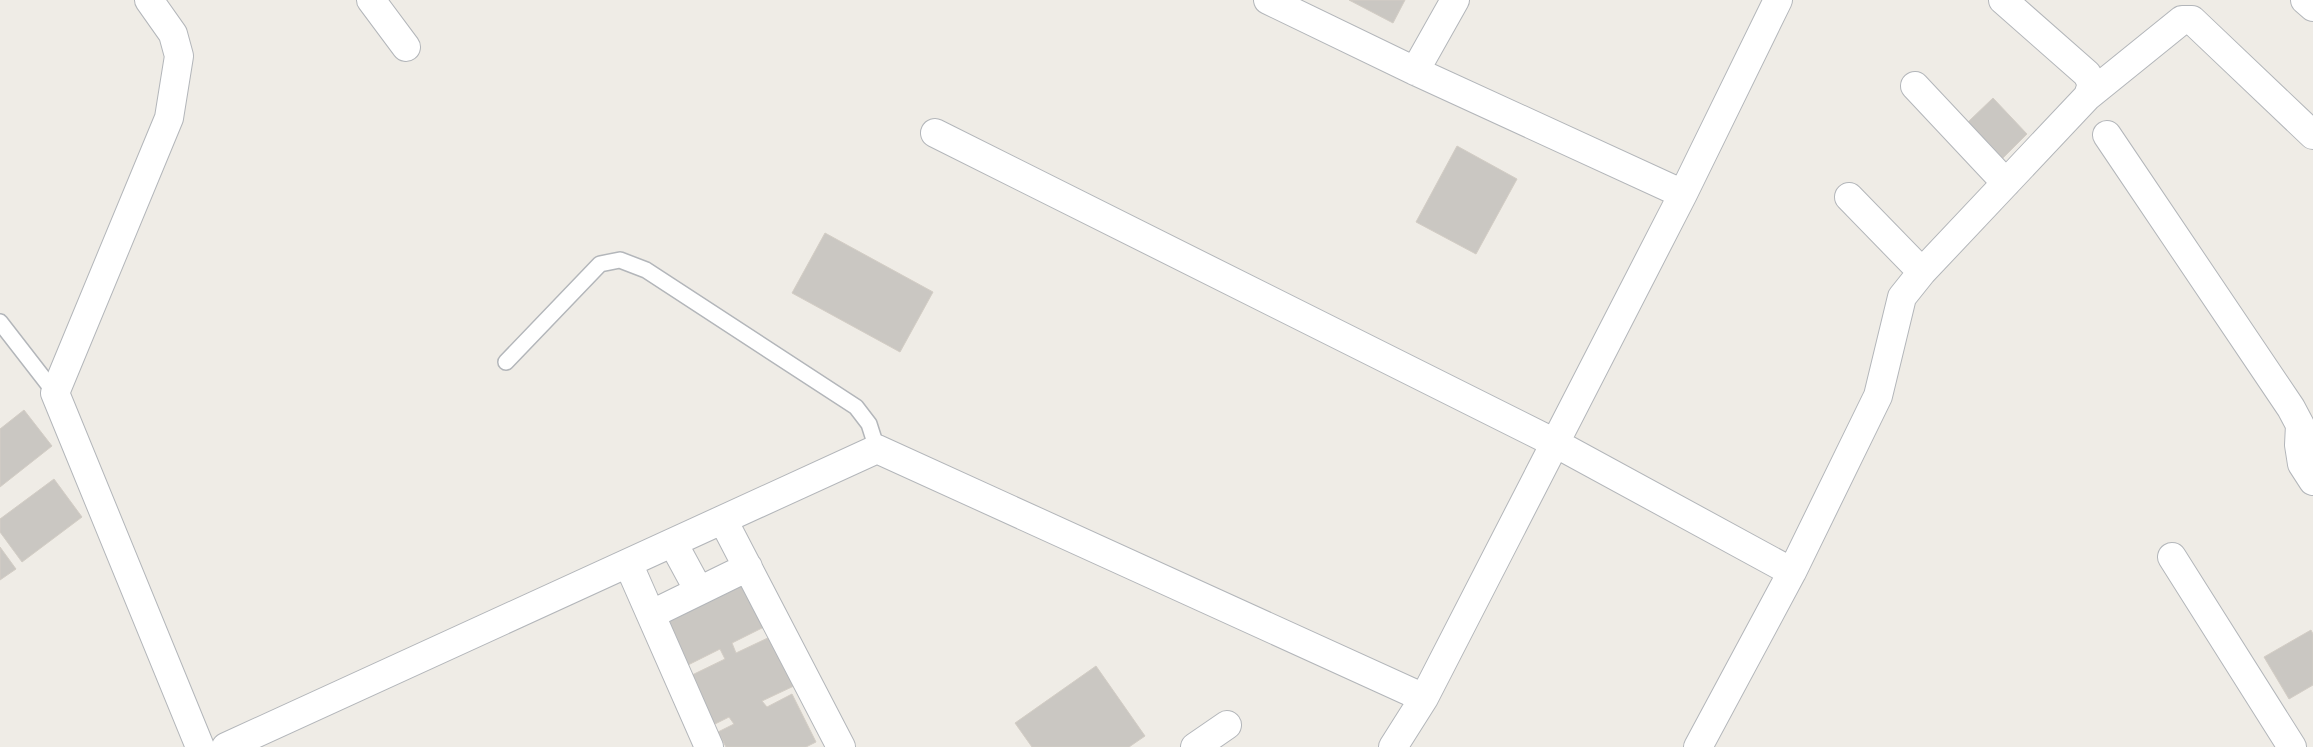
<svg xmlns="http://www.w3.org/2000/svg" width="2313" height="747" font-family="Mulish,sans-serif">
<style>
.building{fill:#cac7c2;stroke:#d3cdc5}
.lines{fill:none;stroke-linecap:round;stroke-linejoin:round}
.lane-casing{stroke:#b3b6ba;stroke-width:18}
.street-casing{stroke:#b3b6ba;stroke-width:30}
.lane{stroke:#fff;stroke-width:15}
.street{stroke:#fff;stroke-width:28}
</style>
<rect width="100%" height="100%" fill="#efece6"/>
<path class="building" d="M1349 0H1405L1393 23Z
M1993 98 2027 134 2003 158 1968 122Z
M1457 146 1517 179 1476 254 1416 222Z
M825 233 933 292 900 352 792 293Z
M24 410 52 446 0 487V429Z
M54 479 82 517 22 562 0 532V519Z
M0 547 16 569 0 580Z
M744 573 770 624 732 643 736 653 772 636 796 685 762 701 767 707 792 694 816 742 806 747H726L718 732 734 724 729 717 713 725 690 676 725 659 720 649 684 667 659 616Z
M2311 630 2313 634V685L2289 699 2264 657Z
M1096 666 1145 736 1129 747H1032L1015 723Z"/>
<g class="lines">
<defs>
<path id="lane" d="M0 322 55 393
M506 362 600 264 620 260 646 270 856 407 869 424 877 449"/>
<path id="street" d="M149 0 173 34 179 56 169 118 55 393 200 747
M371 0 406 47
M1268 0 1415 71 1683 194
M2305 0 2313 7
M1415 71 1455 0
M1915 86 2006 183
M2088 96 2182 20H2192L2313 135
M935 133 1555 443 1792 572
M2107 135 2291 408 2300 425 2299 445 2302 464 2313 481
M1849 197 1922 272
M723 520 841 747
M673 543 699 591
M2172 557 2292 747
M628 563 709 747
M652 614 748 567
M226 747 877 449 1424 698
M1195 747 1227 725
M1393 747 1424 698 1683 194 1778 0
M1698 747 1792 572 1878 396 1902 297 1922 272 2088 96 2092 84 2087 74 2003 0"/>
</defs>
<use href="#lane" class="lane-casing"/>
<use href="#street" class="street-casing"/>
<use href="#lane" class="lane"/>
<use href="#street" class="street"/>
</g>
</svg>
